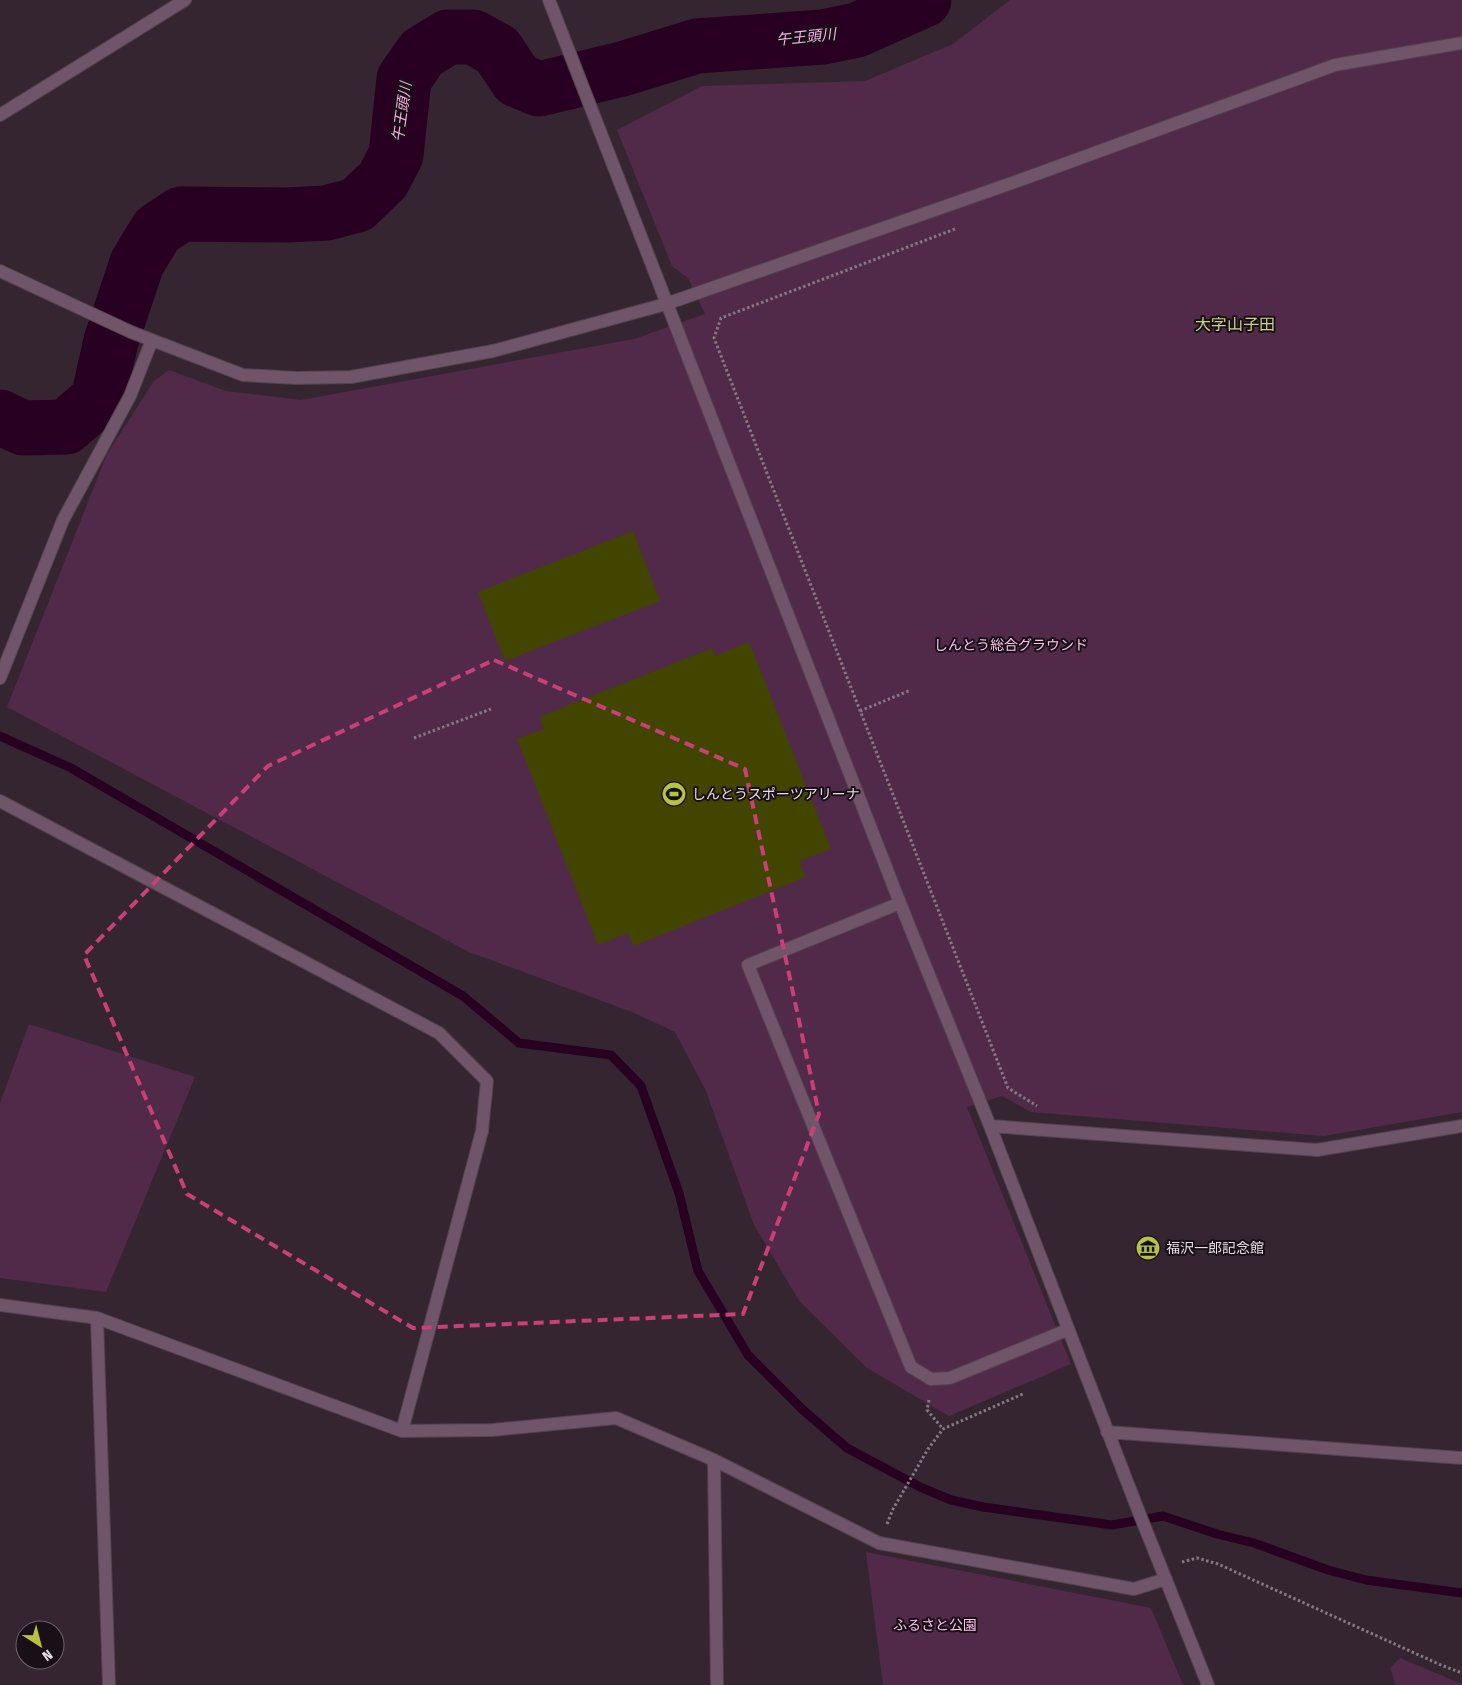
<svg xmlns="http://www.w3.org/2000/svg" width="1462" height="1685" font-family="'Fira Sans Condensed','Noto Sans JP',sans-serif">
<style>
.green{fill:#512a49}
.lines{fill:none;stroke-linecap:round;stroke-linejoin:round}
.stream{stroke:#280022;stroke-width:9}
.river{stroke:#280022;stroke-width:55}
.building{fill:#424500}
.minor-casing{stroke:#52424e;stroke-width:14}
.path{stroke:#867882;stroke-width:3;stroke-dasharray:2.5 2.5;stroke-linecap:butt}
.minor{stroke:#705469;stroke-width:12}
.marked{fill:none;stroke:#ca3f77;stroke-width:4;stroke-dasharray:10 6;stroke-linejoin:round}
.labels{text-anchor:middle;stroke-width:4;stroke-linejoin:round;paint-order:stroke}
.park-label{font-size:14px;fill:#f9c2ec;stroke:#181016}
.poi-label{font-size:14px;fill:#e8dde5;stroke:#181016;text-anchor:start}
.water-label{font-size:15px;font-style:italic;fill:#f7afe6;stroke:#181016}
.quarter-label{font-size:16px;fill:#cbd285;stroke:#181016}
</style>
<rect width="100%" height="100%" fill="#352531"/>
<path class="green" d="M1010 0H1462V1112L1324 1136 1031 1112 1002 1096 967 1107 1071 1364 949 1416 867 1368 800 1302 754 1225 706 1091 675 1032 632 1012 469 952 7 707 107 454 154 381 169 370 226 391 301 400 634 339 705 314 688 278 672 266 617 130 702 86 865 81 953 44Z
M29 1024 195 1077 106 1292 0 1278V1103Z
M866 1552 1151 1608 1183 1685H883Z
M1400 1658 1462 1684V1685H1396L1390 1668Z"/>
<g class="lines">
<path class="stream" d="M0 736 71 768 463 996 519 1043 611 1055 641 1086 679 1193 698 1271 748 1355 803 1410 847 1448 920 1487 951 1500 983 1507 1112 1525 1163 1516 1217 1534 1254 1543 1328 1570 1366 1580 1462 1593"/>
<path class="river" d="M0 417 23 428 66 427 98 399 111 341 137 263 157 230 181 214 287 215 326 213 357 205 383 180 396 155 404 79 422 53 448 37H473L497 50 517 80 539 89 622 69 697 46 823 37 857 30 924 0"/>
</g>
<path class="building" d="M633 531 660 601 505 661 478 592Z
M749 642 831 849 799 861 806 877 633 946 628 933 598 945 517 739 544 729 539 717 712 648 715 656Z"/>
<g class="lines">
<defs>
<path id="minor" d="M549 0 900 903 990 1126 1138 1510 1208 1685
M0 115 185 0
M0 271 131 332 243 375 296 378 351 377 493 351 666 304 1026 178 1335 65 1462 43
M0 678 63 520 130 396 152 340
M0 801 439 1033 487 1081 482 1131 402 1431
M900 903 748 965 911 1367 931 1379 950 1378 1067 1330
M990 1126 1317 1150 1462 1126
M0 1305 97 1318 402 1431 492 1430 616 1418 714 1460 879 1543 1134 1589 1166 1579
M97 1318 109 1685
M1107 1432 1462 1458
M714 1460 717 1685"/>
</defs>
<use href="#minor" class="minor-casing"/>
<path class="path" d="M955 229 721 318 714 338 1008 1088 1037 1106
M860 711 911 690
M414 738 491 709
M929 1400 927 1410 943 1429
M887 1524 893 1509 928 1449 943 1429 1023 1394
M1182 1562 1197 1558 1218 1564 1441 1665 1462 1673"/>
<use href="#minor" class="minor"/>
</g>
<path class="marked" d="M494 660 745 769 819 1114 743 1314 413 1328 187 1194 84 955 268 766Z"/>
<defs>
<symbol id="stadium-disc" viewBox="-11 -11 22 22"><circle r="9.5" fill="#b9c046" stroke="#181016"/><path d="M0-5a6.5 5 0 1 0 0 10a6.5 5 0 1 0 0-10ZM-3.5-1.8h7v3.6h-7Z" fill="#111"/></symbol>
<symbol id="museum-disc" viewBox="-11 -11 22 22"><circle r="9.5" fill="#b9c046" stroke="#181016"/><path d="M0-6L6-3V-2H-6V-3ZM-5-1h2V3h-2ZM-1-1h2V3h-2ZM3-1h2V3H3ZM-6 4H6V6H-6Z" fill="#111"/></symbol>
</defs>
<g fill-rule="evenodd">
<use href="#stadium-disc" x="660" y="780" width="28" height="28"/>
<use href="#museum-disc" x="1134" y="1234" width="28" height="28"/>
</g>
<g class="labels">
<g class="park-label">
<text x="1011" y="650">しんとう総合グラウンド</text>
<text x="935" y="1630">ふるさと公園</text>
</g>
<g class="poi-label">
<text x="692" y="799">しんとうスポーツアリーナ</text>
<text x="1166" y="1253">福沢一郎記念館</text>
</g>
<g class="water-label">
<text transform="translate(806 37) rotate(-6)" y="5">午王頭川</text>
<text transform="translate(402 112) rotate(-82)" y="5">午王頭川</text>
</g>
<g class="quarter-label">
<text x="1235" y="330">大字山子田</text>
</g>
</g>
<g transform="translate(40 1645) rotate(144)"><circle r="24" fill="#181016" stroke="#6b6269"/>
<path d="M0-4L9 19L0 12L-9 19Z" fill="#b9c046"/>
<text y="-8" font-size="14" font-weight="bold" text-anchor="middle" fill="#e8dde5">N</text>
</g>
</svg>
